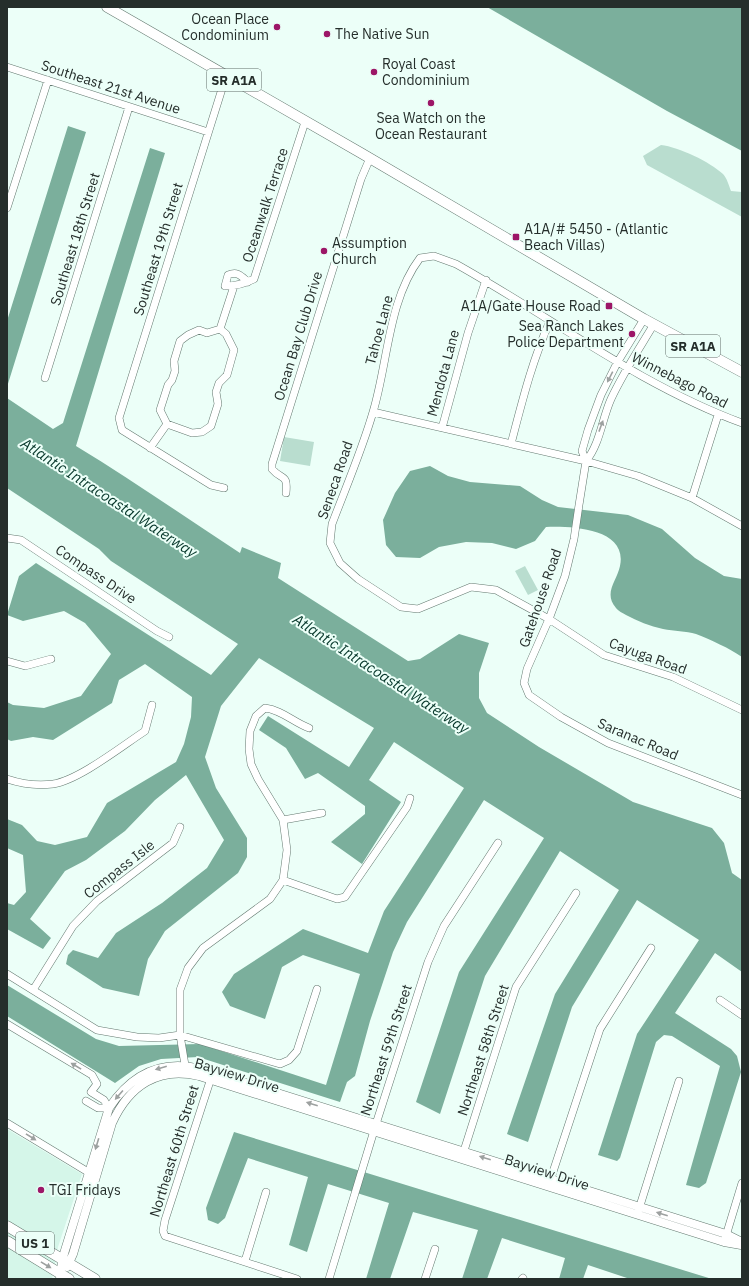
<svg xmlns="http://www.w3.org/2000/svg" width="749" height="1286" font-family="'IBM Plex Sans',sans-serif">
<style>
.built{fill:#d5f6e9}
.green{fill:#b9ddcf}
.water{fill:#7baf9c}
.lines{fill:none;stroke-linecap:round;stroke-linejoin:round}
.minor-casing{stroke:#647970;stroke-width:8}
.tertiary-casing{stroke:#647970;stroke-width:9}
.primary-casing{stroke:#647970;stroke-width:11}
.minor{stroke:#fff;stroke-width:7}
.tertiary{stroke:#fff;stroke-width:8}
.primary{stroke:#fff;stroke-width:10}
.oneway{fill:#9da1a0}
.poi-dot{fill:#9c1667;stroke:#ecfff8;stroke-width:1.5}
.labels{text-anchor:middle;stroke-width:4;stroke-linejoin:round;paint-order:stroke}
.shield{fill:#ecfff8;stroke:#616d68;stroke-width:1}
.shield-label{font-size:13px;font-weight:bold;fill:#252e2b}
.poi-label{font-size:14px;fill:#252e2b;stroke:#ecfff8;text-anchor:start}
.street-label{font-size:14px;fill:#252e2b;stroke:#ecfff8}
.water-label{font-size:15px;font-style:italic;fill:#06372a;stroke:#ecfff8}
</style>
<rect width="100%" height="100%" fill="#ecfff8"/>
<path class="built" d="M7 1129 82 1174 58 1247 52 1279H7Z"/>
<path class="green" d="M661 145C679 147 710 162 723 174 727 178 729 186 731 191L742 192V217L647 165 643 156Z
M284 437 314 442 310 466 280 461Z
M525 566 538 590 528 595 515 571Z"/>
<path class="water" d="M487 7H742V151L667 111Z
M68 126 86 132 7 387V321Z
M150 148 165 153 76 446C132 480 185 517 240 553L242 547 281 563 278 578 408 661 420 659 459 634 489 643 479 673V698L487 713 539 747 633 802 712 828 724 843 732 873 742 880V972L715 953 675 1013 731 1049 737 1056 741 1072 706 1183 699 1188 686 1185 720 1066 672 1036 664 1035 656 1042 620 1158 617 1161 598 1155 637 1034 699 940 637 900 572 1007 528 1142 507 1134 555 994 619 890 560 851 485 976 440 1114 416 1102 459 972 544 838 484 800 407 922 393 952 370 1021 355 1076 347 1082 340 1102 198 1057 161 1059 139 1066 115 1083 7 1016V985L96 1039 119 1046 200 1044 326 1085 360 974 303 955 282 967 265 1019 230 1006 222 992 234 974 303 929 368 953 384 911 464 788 394 742 369 780 401 802 362 864 331 842 365 814V806L318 773 305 779 286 748 259 730 268 716 349 767 374 728 259 658 221 706 205 757 216 788 247 838V857L238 873 165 931 148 959 139 996 103 988 66 964 68 955 73 950 98 958 116 933 162 903 207 868 224 840 186 775 155 800 125 831 86 860 65 871 30 919 51 938 43 949 7 929V903L14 905 26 892 23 855 7 848V819L22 825 37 841 55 845 87 837 107 803 176 762 184 744 191 717 192 697 145 664 119 680 112 703 53 740 33 737 11 741 7 739V702L13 705 44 708 81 696 111 654 85 623 64 611 23 621 7 615 19 576 36 563 211 675 238 644 111 561 99 549 7 488V398L53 429 63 423Z
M430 466 448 476 470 482 520 486 542 500 558 507 628 515 662 529 695 558 724 576 742 579V657C729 648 711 640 696 634 686 631 674 631 663 629 650 626 637 621 626 615 623 613 618 611 616 608 603 593 617 581 620 566 628 528 571 526 546 527L535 541 516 549 492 543 466 542 439 547 420 558 396 557 386 545 383 520 395 493 410 471Z
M234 1132 712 1279H630L588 1265 583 1279H559L565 1258 502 1238 487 1279H462L478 1230 413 1212 390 1279H366L389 1203 328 1184 307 1252 289 1245 308 1177 248 1158 225 1218 218 1224 208 1220 206 1208Z"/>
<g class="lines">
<defs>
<path id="minor" d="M7 67 208 132
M7 208 48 80
M248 282C241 276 238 271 228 275L225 286C236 286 244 284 254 279L305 122
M644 319 617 363 601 395 588 430 582 451 586 461 579 505 574 539 565 576 549 619 527 669 524 683 529 695 561 717 608 743 742 795
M220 329 234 286
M45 378 129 107
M373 412 586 461 638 476 692 498 742 526
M742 423C639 385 551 317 456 264L434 256 420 258C388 300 388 363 373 412 362 450 346 487 332 524L330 543 340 563 358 579 401 607 418 609 471 587 496 590 549 619 604 655 673 677 742 710
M167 424 192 433 202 432 211 426 218 404 216 392 219 383 227 375 234 350 226 334 220 329
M442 428 468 333 486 280
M511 444C522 402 532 361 550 321
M150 448 167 424 160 410 168 385 172 380 175 371 174 361 180 341 188 335 199 330 207 333 220 329
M586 461C600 444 602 419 611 399 623 373 639 349 654 324
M224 488 211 485 122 430 119 418 226 76
M286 493C288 473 282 481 272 469V464L361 179 370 158
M692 498 718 415
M7 538 21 540 157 631 169 637
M7 661 25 666 51 659
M7 779C22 784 37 786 53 784 79 780 122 746 145 731L152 705
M283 820 322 813
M283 880 337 899 345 897 407 807 410 798
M7 974 97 1030 137 1037 159 1038 180 1035 280 1064 289 1060 297 1051 317 989
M33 990 73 926 97 901 173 843 180 827
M720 1000 742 1015
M7 1024 92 1075 97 1084 91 1092 104 1100 109 1108H98L86 1101
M186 1071 180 1035V990L188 968 203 948 270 899 283 880 287 850 283 820 258 779 251 764 249 749 250 731 256 716 265 708C282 710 293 722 309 728
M212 1075 165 1220 163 1231 165 1236 297 1279
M7 1123 88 1172
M462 1157 516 987 576 893
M549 1184 600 1029 651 948
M638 1212 679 1081
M725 1239 742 1183
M245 1261 266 1192
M329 1279 376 1124 428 962 444 926 498 843
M425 1279 435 1249
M522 1279 523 1278"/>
<path id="tertiary" d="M67 1267 73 1254 112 1123C129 1086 158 1066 199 1076L724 1242 741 1245
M60 1279 62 1260 109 1108C131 1075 161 1059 201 1069L726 1234 742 1242"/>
<path id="primary" d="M107 7 361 153 644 319 742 372
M7 1226 95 1279
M7 1241 69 1279"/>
</defs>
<use href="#minor" class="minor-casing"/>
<use href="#tertiary" class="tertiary-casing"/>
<use href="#primary" class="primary-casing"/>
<use href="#minor" class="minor"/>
<use href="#tertiary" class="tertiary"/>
<use href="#primary" class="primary"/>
</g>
<defs><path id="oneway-solid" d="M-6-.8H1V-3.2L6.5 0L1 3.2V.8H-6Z"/></defs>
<g class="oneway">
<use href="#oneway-solid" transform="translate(610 377) rotate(117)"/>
<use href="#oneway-solid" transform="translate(601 426) rotate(-70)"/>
<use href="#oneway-solid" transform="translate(76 1066) rotate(-149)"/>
<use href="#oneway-solid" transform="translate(161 1068) rotate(164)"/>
<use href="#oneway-solid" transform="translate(119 1095) rotate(131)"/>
<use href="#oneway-solid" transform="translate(312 1104) rotate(-163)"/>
<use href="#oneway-solid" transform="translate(31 1137) rotate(32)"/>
<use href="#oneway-solid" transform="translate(97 1144) rotate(107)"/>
<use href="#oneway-solid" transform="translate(485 1158) rotate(-163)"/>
<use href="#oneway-solid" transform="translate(662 1214) rotate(-163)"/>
<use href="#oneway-solid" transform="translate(46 1265) rotate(31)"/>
</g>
<g class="poi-dot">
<circle cx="277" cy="27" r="4"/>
<circle cx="327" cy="34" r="4"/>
<circle cx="374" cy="72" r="4"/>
<circle cx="431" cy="103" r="4"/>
<rect x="512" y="233" width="8" height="8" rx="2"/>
<circle cx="324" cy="251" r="4"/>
<rect x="605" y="302" width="8" height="8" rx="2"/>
<circle cx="632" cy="334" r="4"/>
<circle cx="41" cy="1190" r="4"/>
</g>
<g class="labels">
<g class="shield">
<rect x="207" y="69" width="54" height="22" rx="3"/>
<rect x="666" y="335" width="54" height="22" rx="3"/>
<rect x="16" y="1232" width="38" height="22" rx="3"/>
</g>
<g class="shield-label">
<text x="234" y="85">SR A1A</text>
<text x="693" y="351">SR A1A</text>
<text x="35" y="1248">US 1</text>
</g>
<g class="poi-label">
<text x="269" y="24" text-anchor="end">Ocean Place<tspan x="269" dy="16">Condominium</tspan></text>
<text x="335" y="39">The Native Sun</text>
<text x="382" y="69">Royal Coast<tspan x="382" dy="16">Condominium</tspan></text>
<text x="431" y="123" text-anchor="middle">Sea Watch on the<tspan x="431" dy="16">Ocean Restaurant</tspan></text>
<text x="524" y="234">A1A/# 5450 - (Atlantic<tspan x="524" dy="16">Beach Villas)</tspan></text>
<text x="332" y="248">Assumption<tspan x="332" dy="16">Church</tspan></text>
<text x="601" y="311" text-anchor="end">A1A/Gate House Road</text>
<text x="624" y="331" text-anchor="end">Sea Ranch Lakes<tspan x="624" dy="16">Police Department</tspan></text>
<text x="49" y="1195">TGI Fridays</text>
</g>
<g class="street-label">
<text transform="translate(111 87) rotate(18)" y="5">Southeast 21st Avenue</text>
<text transform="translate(265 205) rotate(-72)" y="5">Oceanwalk Terrace</text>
<text transform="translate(75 239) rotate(-73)" y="5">Southeast 18th Street</text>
<text transform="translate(158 249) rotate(-73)" y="5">Southeast 19th Street</text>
<text transform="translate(379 330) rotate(-75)" y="5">Tahoe Lane</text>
<text transform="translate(298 336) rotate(-73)" y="5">Ocean Bay Club Drive</text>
<text transform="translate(443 373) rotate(-75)" y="5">Mendota Lane</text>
<text transform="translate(680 380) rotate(27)" y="5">Winnebago Road</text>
<text transform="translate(335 480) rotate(-71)" y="5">Seneca Road</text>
<text transform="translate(96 574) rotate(34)" y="5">Compass Drive</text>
<text transform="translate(540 598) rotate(-71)" y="5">Gatehouse Road</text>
<text transform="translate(648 656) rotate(20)" y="5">Cayuga Road</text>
<text transform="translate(638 739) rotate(23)" y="5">Saranac Road</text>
<text transform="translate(119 869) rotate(-38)" y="5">Compass Isle</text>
<text transform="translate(386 1050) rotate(-72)" y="5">Northeast 59th Street</text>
<text transform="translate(483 1050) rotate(-72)" y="5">Northeast 58th Street</text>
<text transform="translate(237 1075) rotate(17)" y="5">Bayview Drive</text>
<text transform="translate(174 1151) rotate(-73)" y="5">Northeast 60th Street</text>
<text transform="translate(547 1172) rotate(18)" y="5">Bayview Drive</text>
</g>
<g class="water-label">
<text transform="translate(109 498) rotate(33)" y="5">Atlantic Intracoastal Waterway</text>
<text transform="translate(381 674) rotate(33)" y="5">Atlantic Intracoastal Waterway</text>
</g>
</g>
<rect width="749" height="1286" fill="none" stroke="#252e2b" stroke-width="16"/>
</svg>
